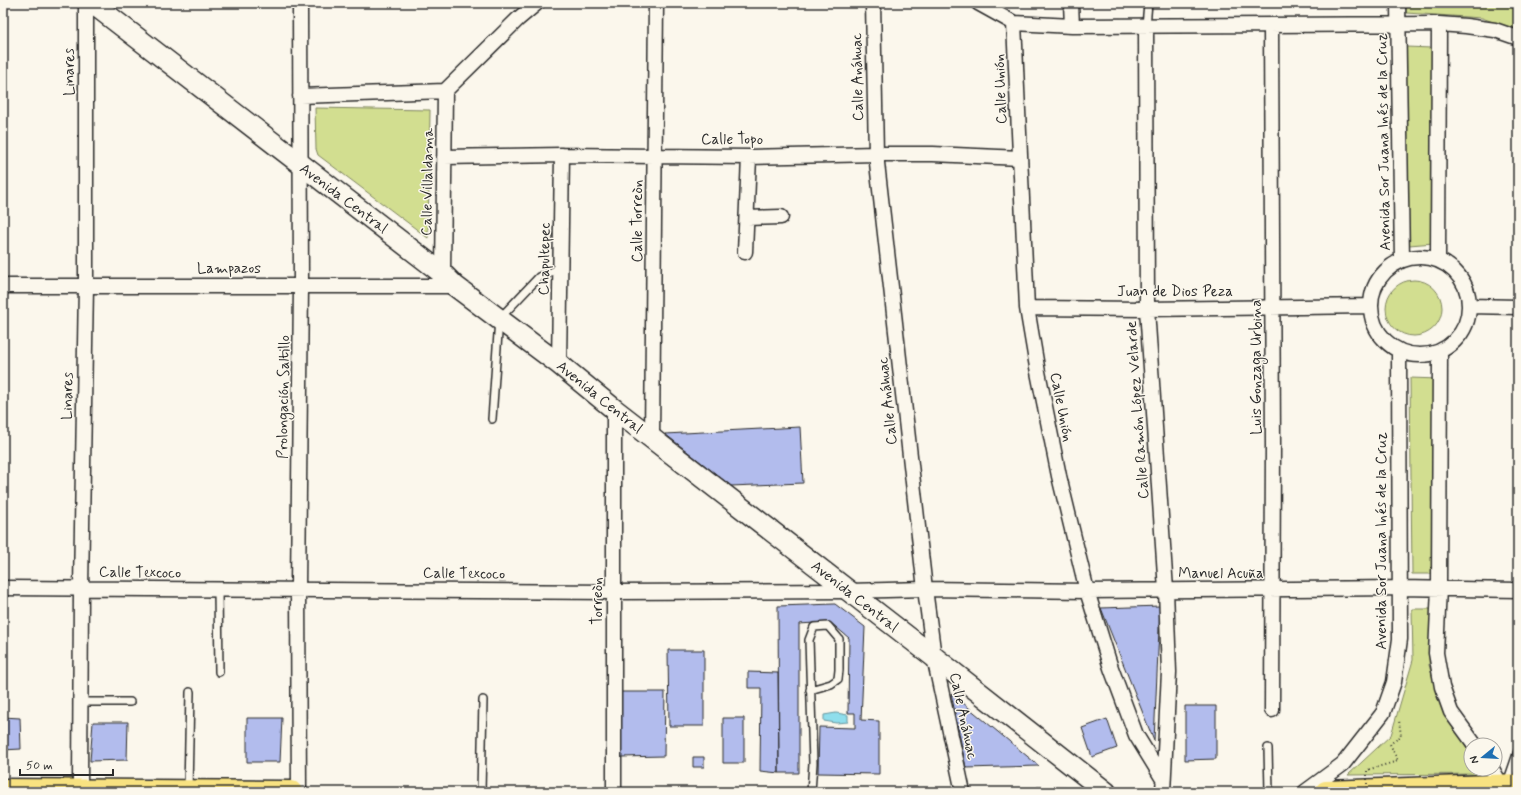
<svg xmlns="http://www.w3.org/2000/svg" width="1521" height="795" font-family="Mynerve,sans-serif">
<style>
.green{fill:#d2de90;stroke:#7e845e}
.water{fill:#8fdeec;stroke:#67969f}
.building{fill:#b2bced;stroke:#2b2b2b}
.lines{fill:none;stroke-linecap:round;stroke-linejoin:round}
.lane-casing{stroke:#2b2b2b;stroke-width:10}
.street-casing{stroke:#2b2b2b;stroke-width:17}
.secondary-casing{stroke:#2b2b2b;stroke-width:23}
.highway-casing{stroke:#2b2b2b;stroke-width:25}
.lane{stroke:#fbf7ec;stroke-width:7}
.street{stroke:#fbf7ec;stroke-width:14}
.secondary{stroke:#fbf7ec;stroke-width:20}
.highway{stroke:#f8e281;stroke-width:22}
.path-bridge{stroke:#2b2b2b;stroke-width:2;stroke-dasharray:1 3;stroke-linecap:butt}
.labels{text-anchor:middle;stroke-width:3;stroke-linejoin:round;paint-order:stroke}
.street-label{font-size:15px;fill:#2b2b2b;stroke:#fbf7ec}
</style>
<rect width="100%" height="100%" fill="#fbf7ec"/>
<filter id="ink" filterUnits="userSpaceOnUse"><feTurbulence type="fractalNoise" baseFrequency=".025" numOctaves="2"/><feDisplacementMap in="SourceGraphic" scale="8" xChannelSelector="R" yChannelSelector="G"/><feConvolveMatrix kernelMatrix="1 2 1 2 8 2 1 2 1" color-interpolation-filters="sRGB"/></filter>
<g filter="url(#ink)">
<path class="green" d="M1406 3H1518V31L1482 18 1406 13Z
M1406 47 1432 48 1434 243 1409 245Z
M315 108 430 110 428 238 318 155 316 149Z
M1386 308a28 28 0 1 1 56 0a28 28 0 1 1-56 0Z
M1410 378 1439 379 1436 574H1412Z
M1412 609H1431L1429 665 1439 700 1471 755V769H1483L1487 774 1348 775 1391 735 1413 660Z"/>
<path class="water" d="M836 713 848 715V722L836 723 824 721V715Z"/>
<path class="building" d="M800 427 803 483 731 486 665 434Z
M835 604 865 627 861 720 879 721V774L818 773 819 727 855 728V713H848L849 638 830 622 799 624V773H779L778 606Z
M1160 606 1154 741 1101 608Z
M668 650H704V726H669Z
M748 672 778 673 779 773 760 771 761 688H748Z
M620 692H665L664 756 621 757Z
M951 693 1039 766 966 768Z
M1185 706H1216V759L1185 760Z
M3 717 20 718 21 749 3 750Z
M247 718H282L280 762H247Z
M723 718H744V763H723Z
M1107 719 1117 748 1092 757 1082 728Z
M93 722H128L127 760 90 761Z
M693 757H704V767H693Z
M1037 787 1282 791V792H1037Z"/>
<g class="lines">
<defs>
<path id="lane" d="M998 13 1000 3
M1146 26 1148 3
M492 419 499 319 539 277 561 268
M218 590 219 672
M810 690 831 684 838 679 839 670V639L828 626 814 627 809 640 813 763 811 792
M80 702H130
M1268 748 1269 792
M1507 783 1518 751
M188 790 190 692
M481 792 483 700"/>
<path id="street" d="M873 3 876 154 925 589 934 657 963 792
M978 3 1014 23 1072 26 1439 24 1466 26 1495 30 1518 38
M1071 3 1072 26
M1398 3 1402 260
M1014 23 1027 308 1037 367 1059 476 1087 591 1111 668 1136 735 1163 779
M1271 25 1273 444 1272 710
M1146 26 1147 309 1166 590 1169 672 1163 792
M300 96 445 91 518 19 537 3
M444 157 562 155 749 157 876 154H933L1020 158
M747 218 781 217
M745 252 749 157
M1371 306a49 49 0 1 1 98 0a49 49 0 1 1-98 0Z
M1438 260 1439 24
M443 274 445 91
M3 286H455
M1469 306 1518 307
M1027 308 1147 309 1371 306
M1440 352 1439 588 1436 653 1442 687 1451 712 1475 745
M559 364 562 155
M614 409V792
M652 439 656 3
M3 588 614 592 849 591 925 589 1087 591 1400 588 1518 590
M1492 769 1501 785
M80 790 81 588 86 285V3
M299 792 298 589 301 285 300 3
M1305 792 1343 764 1383 713 1394 682 1400 639 1399 351"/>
<path id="secondary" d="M92 3 443 274 455 286 559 364 614 409 934 657 1106 792"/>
<path id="highway" d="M3 790 291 792
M1326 792 1518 785"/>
</defs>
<use href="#lane" class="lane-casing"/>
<use href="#street" class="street-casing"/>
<use href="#secondary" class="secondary-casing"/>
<use href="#highway" class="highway-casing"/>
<use href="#lane" class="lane"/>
<use href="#street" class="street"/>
<use href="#secondary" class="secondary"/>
<use href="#highway" class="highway"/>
<path class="path-bridge" d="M1367 792V770L1398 761 1390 744 1401 736 1399 720"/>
</g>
</g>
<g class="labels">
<g class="street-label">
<text transform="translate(69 72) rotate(-90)" y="5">Linares</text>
<text transform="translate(857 77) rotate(-91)" y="5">Calle Anáhuac</text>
<text transform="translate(1000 89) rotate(-92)" y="5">Calle Unión</text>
<text x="732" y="144">Calle Topo</text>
<text transform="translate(1383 142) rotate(-91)" y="5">Avenida Sor Juana Inés de la Cruz</text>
<text transform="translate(427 182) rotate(-89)" y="5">Calle Villaldama</text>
<text transform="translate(344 198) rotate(37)" y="5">Avenida Central</text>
<text transform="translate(637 221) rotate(-90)" y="5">Calle Torreòn</text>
<text transform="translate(544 259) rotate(-89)" y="5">Chapultepec</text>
<text x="229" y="273">Lampazos</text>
<text x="1175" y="296">Juan de Dios Peza</text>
<text transform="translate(1256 367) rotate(-90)" y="5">Luis Gonzaga Urbina</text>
<text transform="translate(67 396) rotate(-89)" y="5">Linares</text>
<text transform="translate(283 397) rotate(-89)" y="5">Prolongación Saltillo</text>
<text transform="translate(600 397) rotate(39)" y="5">Avenida Central</text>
<text transform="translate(887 401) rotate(-96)" y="5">Calle Anáhuac</text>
<text transform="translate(1062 407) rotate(79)" y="5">Calle Unión</text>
<text transform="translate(1137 410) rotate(-94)" y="5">Calle Ramón López Velarde</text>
<text transform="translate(1381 541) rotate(-90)" y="5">Avenida Sor Juana Inés de la Cruz</text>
<text transform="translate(140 572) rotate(1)" y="5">Calle Texcoco</text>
<text transform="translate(464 573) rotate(1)" y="5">Calle Texcoco</text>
<text x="1221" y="578">Manuel Acuña</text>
<text transform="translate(855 596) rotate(38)" y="5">Avenida Central</text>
<text transform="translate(597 601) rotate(-90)" y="5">Torreòn</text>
<text transform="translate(964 716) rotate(78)" y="5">Calle Anáhuac</text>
</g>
</g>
<rect width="1521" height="795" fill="none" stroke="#fbf7ec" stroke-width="16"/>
<rect x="8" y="8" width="1505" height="779" fill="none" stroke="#2b2b2b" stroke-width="1.5" filter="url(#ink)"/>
<g transform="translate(1483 757) rotate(252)"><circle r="19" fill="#fbf7ec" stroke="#a8a59f"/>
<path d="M0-3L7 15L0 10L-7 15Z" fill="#1f6fb2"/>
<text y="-6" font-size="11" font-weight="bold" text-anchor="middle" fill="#2b2b2b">N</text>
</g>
<path d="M20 769v6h93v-6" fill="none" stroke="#2b2b2b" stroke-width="2"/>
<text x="26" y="769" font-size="12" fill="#2b2b2b" stroke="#fbf7ec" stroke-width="3" paint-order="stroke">50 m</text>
</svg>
